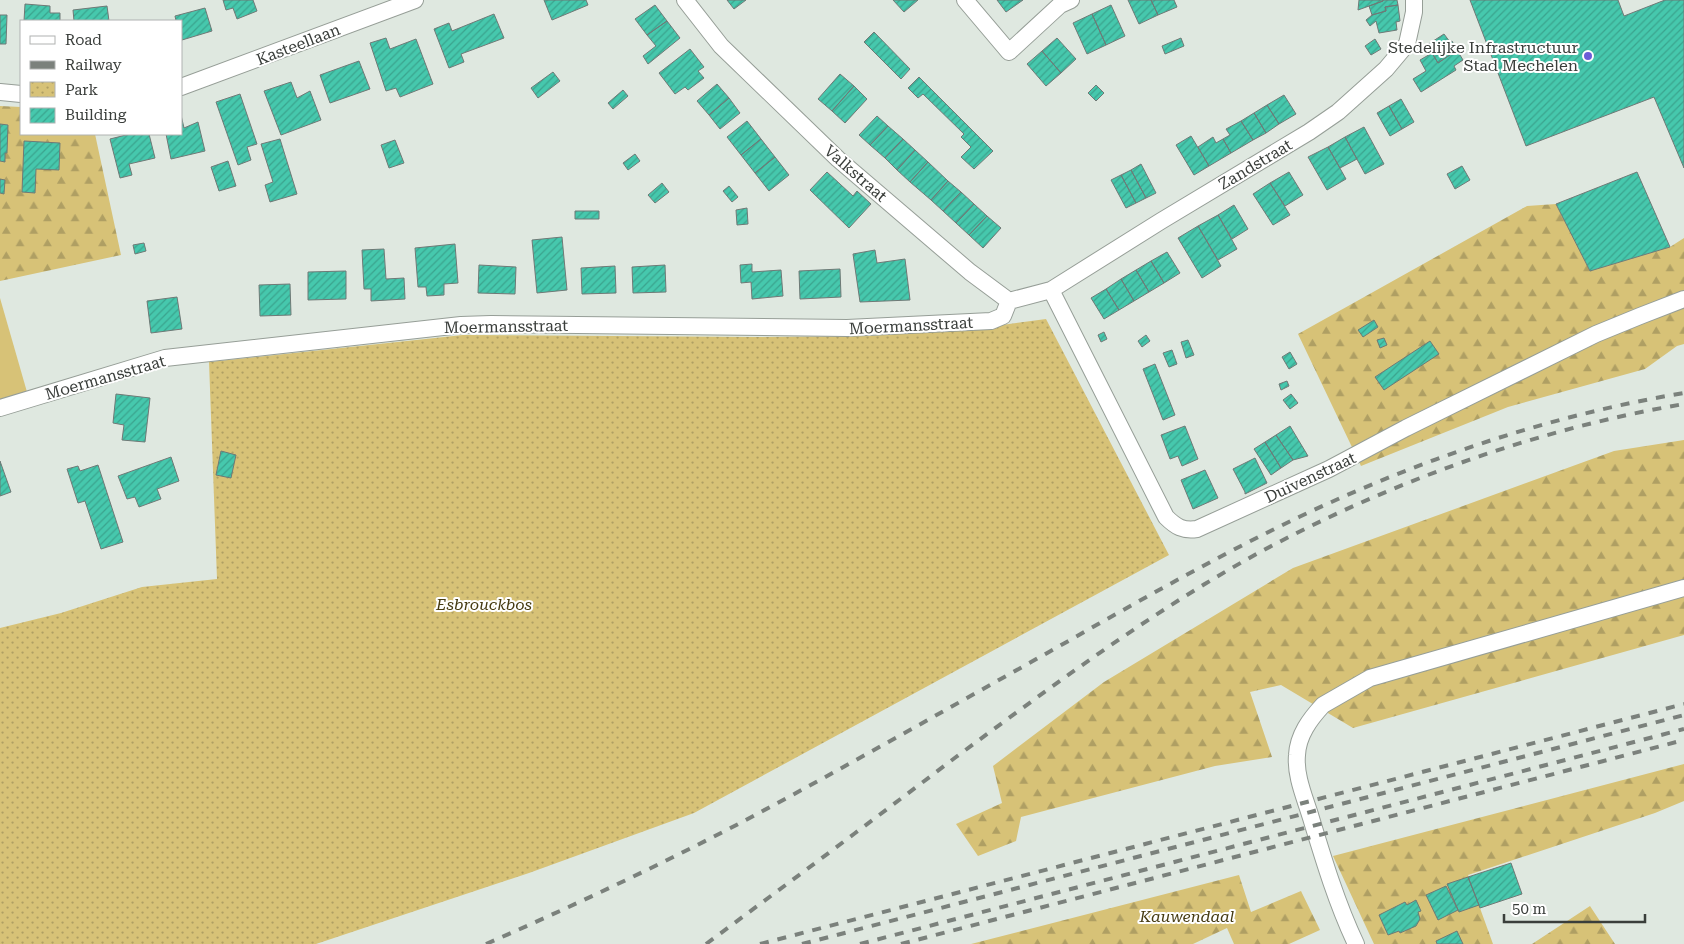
<svg xmlns="http://www.w3.org/2000/svg" width="1684" height="944" font-family="'Roboto Serif',serif">
<style>
.grass{fill:#d7c277}
.forest{fill:url(#forest-firs)}
.park{fill:url(#park-dots)}
.building{fill:url(#building-hatch);stroke:#6f7976}
.lines{fill:none;stroke-linecap:round;stroke-linejoin:round}
.minor-casing{stroke:#969e97;stroke-width:18}
.minor{stroke:#fff;stroke-width:16}
.rail{stroke:#7b817c;stroke-width:4;stroke-dasharray:9 9;stroke-linecap:butt}
.poi-dot{fill:#6c5dd7;stroke:#fff;stroke-width:2}
.labels{text-anchor:middle;stroke-width:4;stroke-linejoin:round;paint-order:stroke}
.street-label{font-size:16px;fill:#3a3e3b;stroke:#fff}
.poi-label{font-size:16px;fill:#3a3e3b;stroke:#fff;text-anchor:end}
.park-label{font-size:16px;font-style:italic;fill:#463b12;stroke:#fff}
</style>
<defs>
<pattern id="forest-firs" width="22" height="20" patternUnits="userSpaceOnUse" patternTransform="scale(1.25)"><rect width="22" height="20" fill="#d7c277"/><path d="M5 1l3.5 6h-7zM16 11l3.5 6h-7z" fill="#af9f63"/></pattern>
<pattern id="park-dots" width="8" height="8" patternUnits="userSpaceOnUse" patternTransform="scale(1.25)"><rect width="8" height="8" fill="#d7c277"/><path d="M2 2h.1M6 6h.1" fill="none" stroke="#af9f63" stroke-width="1.8" stroke-linecap="round"/></pattern>
<pattern id="building-hatch" width="6" height="6" patternUnits="userSpaceOnUse" patternTransform="scale(1.25)"><rect width="6" height="6" fill="#46c8ad"/><path d="M-1 1l2-2M0 6l6-6M5 7l2-2" fill="none" stroke="#3ba48e"/></pattern>
</defs>
<rect width="100%" height="100%" fill="#dfe8e0"/>
<path class="grass" d="M0 298 27 392 0 401Z"/>
<path class="forest" d="M0 106 21 107V134H95L121 255 0 281Z
M1556 204 1590 271 1670 247 1684 238V344L1677 346 1645 369 1508 407 1361 466 1298 334 1527 206Z
M1684 440V635L1353 728 1281 685 1250 692 1272 757 1215 766 1021 817 1016 841 978 856 956 824 1002 803 993 766 1104 682 1293 568 1614 451Z
M1684 764V801L1655 813 1468 875 1493 944H1374L1333 856Z
M1239 875 1251 912 1301 891 1320 930 1289 944H1234L1227 928 1193 944H971Z
M1590 906 1615 944H1532Z"/>
<path class="park" d="M1046 319 1169 555 694 813 529 873 316 944H0V628L61 613 142 587 217 579 209 362 463 335 754 337 871 336 1002 325Z"/>
<path class="building" d="M223 0H253L257 11 237 19 233 8 226 10Z
M544 0H586L588 5 552 20Z
M727 0H746L734 9Z
M893 0H918L904 12Z
M997 0H1023L1006 12Z
M1128 0H1151L1158 15 1139 24Z
M1151 0H1174L1177 7 1158 15Z
M1359 0H1383V1L1358 10Z
M1383 0H1397L1398 5 1385 7 1386 11 1372 15 1369 6 1383 1Z
M1470 0H1618L1624 16 1665 0H1684V168L1654 97 1526 146Z
M25 4 50 6V13H60V21H24Z
M655 5 667 21 647 35 635 19Z
M1111 5 1125 36 1106 45 1092 14Z
M1398 5 1400 21 1396 22 1397 30 1379 33 1376 21 1370 26 1366 20 1372 15 1386 11 1385 7Z
M107 6 109 21H74L73 10Z
M205 8 212 31 182 40 181 21H176L175 16Z
M494 14 504 38 461 54 464 62 449 68 434 29 449 23 452 31Z
M1092 14 1106 45 1087 54 1073 23Z
M0 15H7L6 44H0Z
M667 21 680 38 648 64 643 56 656 46 647 35Z
M874 32 910 69 901 79 864 42Z
M1444 34 1450 42 1432 53 1427 45Z
M386 38 390 49 416 39 433 84 400 97 396 88 386 91 370 43Z
M1057 38 1076 59 1061 73 1042 51Z
M1181 38 1184 46 1165 54 1162 46Z
M1375 39 1381 49 1371 55 1365 46Z
M1452 41 1457 50 1438 63 1432 53Z
M690 49 704 67 698 71 704 78 688 90 685 87 675 94 659 73Z
M1457 50 1463 60 1454 66 1456 70 1421 92 1413 79 1426 71 1420 60 1432 53 1438 63Z
M1042 51 1061 73 1046 86 1027 64Z
M359 61 370 89 330 103 320 75Z
M553 72 560 81 538 98 531 88Z
M840 74 854 86 832 111 818 99Z
M919 77 993 151 974 169 961 157 971 147 961 137 964 134 923 94 918 98 908 88Z
M291 82 297 98 310 91 321 120 281 135 264 91Z
M717 84 729 98 709 115 697 101Z
M1096 85 1104 93 1096 101 1088 93Z
M854 86 867 99 845 123 832 111Z
M623 90 628 96 613 109 608 103Z
M240 94 257 144 247 147 251 160 238 165 216 102Z
M1284 95 1296 114 1279 124 1267 105Z
M729 98 740 113 720 129 709 115Z
M1401 99 1414 122 1402 129 1389 106Z
M1267 105 1279 124 1266 133 1254 113Z
M1389 106 1402 129 1390 136 1377 113Z
M1254 113 1266 133 1253 140 1241 121Z
M181 115 184 128 198 122 205 151 171 159 166 134H181Z
M877 116 888 126 870 145 859 135Z
M747 121 761 139 741 155 727 137Z
M1241 121 1253 140 1231 153 1223 139 1230 135 1226 129Z
M0 124 8 125 7 153H5V162L0 161Z
M888 126 903 139 885 158 870 145Z
M1364 127 1384 164 1365 174 1345 137Z
M130 134H149L155 158 129 164 132 175 120 178 110 139Z
M1191 136 1209 166 1194 175 1176 145Z
M1213 137 1216 143 1223 139 1231 153 1209 166 1198 147Z
M1345 137 1357 159 1340 168 1328 147Z
M280 139 297 194 270 202 265 185 273 182 261 144Z
M761 139 775 157 755 173 741 155Z
M903 139 915 150 897 170 885 158Z
M395 140 404 163 389 168 381 145Z
M24 141 60 143 59 170 36 169 35 193 22 192Z
M1328 147 1346 179 1327 190 1308 157Z
M915 150 928 162 910 182 897 170Z
M635 154 640 161 628 170 623 163Z
M775 157 789 175 769 191 755 173Z
M228 161 236 186 219 191 211 167Z
M928 162 948 181 931 200 910 182Z
M1141 164 1156 193 1146 198 1131 170Z
M1462 166 1470 180 1455 189 1447 174Z
M1131 170 1146 198 1136 203 1121 175Z
M827 172 853 196 857 191 871 204 849 228 810 190Z
M1289 172 1303 195 1285 206 1270 183Z
M1637 172 1670 247 1590 271 1556 204Z
M1121 175 1136 203 1126 208 1111 180Z
M0 179 5 180 4 194 0 193Z
M948 181 961 192 943 211 931 200Z
M662 183 669 192 655 203 648 195Z
M1270 183 1290 215 1273 225 1253 194Z
M729 186 738 197 732 202 723 191Z
M961 192 974 204 956 223 943 211Z
M974 204 987 216 969 235 956 223Z
M1234 205 1248 229 1232 239 1218 215Z
M747 208 748 224 737 225 736 210Z
M575 211H599V219H575Z
M1218 215 1237 249 1218 260 1198 226Z
M987 216 1001 228 983 248 969 235Z
M1198 226 1221 266 1202 278 1178 238Z
M562 237 567 290 537 293 532 240Z
M144 243 146 251 135 254 133 245Z
M455 244 458 283 444 284V295L427 296 426 287H418L415 248Z
M384 249 386 279 404 278 405 299 371 301V289H364L362 250Z
M875 250 877 263 905 259 910 300 860 302 853 254Z
M1167 252 1180 273 1164 283 1151 261Z
M1151 261 1164 283 1149 292 1136 270Z
M752 264V272L781 270 783 296 752 299 751 282 741 283 740 265Z
M479 265 516 267 515 294 478 293Z
M665 265 666 292 633 293 632 267Z
M615 266 616 293 582 294 581 268Z
M840 269 841 297 800 299 799 271Z
M1136 270 1149 292 1134 301 1121 279Z
M346 271V299L308 300V272Z
M1121 279 1134 301 1119 310 1106 289Z
M290 284 291 315 260 316 259 285Z
M1106 289 1119 310 1104 319 1091 298Z
M177 297 182 329 151 333 147 301Z
M1374 320 1378 327 1363 337 1358 330Z
M1104 332 1107 339 1101 342 1098 335Z
M1146 335 1150 341 1142 347 1138 341Z
M1384 338 1387 345 1380 348 1377 340Z
M1188 340 1194 355 1186 358 1181 342Z
M1430 341 1439 354 1384 390 1375 377Z
M1172 350 1177 364 1169 367 1163 353Z
M1290 352 1297 364 1289 369 1282 357Z
M1155 364 1175 415 1163 420 1143 369Z
M1287 381 1289 386 1281 390 1279 384Z
M116 394 150 398 145 442 122 440 124 425 113 423Z
M1291 394 1298 403 1290 409 1283 400Z
M1185 426 1198 459 1182 466 1178 456 1170 459 1161 435Z
M1290 426 1308 456 1293 460 1276 435Z
M1276 435 1293 460 1281 468 1265 442Z
M1265 442 1281 468 1271 475 1254 449Z
M221 451 236 455 231 478 216 475Z
M171 457 179 481 157 489 161 499 139 507 135 497 127 499 118 476Z
M1255 458 1267 483 1245 494V492L1233 469Z
M0 461 11 492 0 496Z
M98 465 123 542 101 549 85 501 78 503 67 469 78 466 80 471Z
M1205 470 1218 498 1193 509 1181 480Z
M1511 863 1522 894 1480 908 1468 877Z
M1468 877 1479 905 1459 912 1447 884Z
M1446 886 1458 910 1438 920 1426 895Z
M1416 900 1421 911 1418 912 1420 919 1416 926 1400 933 1399 931 1388 935 1379 915 1405 902 1407 905Z
M1457 931 1463 944H1437L1436 941Z"/>
<g class="lines">
<defs>
<path id="minor" d="M685 0 721 46 838 159 970 272 1009 301 1051 290 1161 221 1309 132 1338 112 1386 69 1407 44 1414 12V0
M965 0 1009 52 1060 5 1071 0
M181 87 415 0
M0 92 21 94
M1051 290 1166 517C1176 527 1183 531 1197 529L1329 469 1406 428 1596 334 1640 316 1684 299
M0 408 165 358 461 325 491 324 847 328 991 321 1003 316 1009 301
M1356 944C1337 904 1324 861 1311 818 1305 798 1295 776 1297 755 1298 735 1310 719 1323 705L1370 678 1684 588"/>
</defs>
<use href="#minor" class="minor-casing"/>
<use href="#minor" class="minor"/>
<path class="rail" d="M486 944C573 906 660 865 744 821 838 771 931 718 1024 666 1115 615 1205 562 1299 517 1421 459 1551 415 1684 393
M706 944C790 882 873 820 956 757 1055 684 1154 610 1262 551 1393 481 1537 429 1684 404
M760 944 1684 704
M802 944 1684 715
M860 944 1684 729
M901 944 1684 740"/>
</g>
<circle class="poi-dot" cx="1588" cy="56" r="5"/>
<g class="labels">
<g class="street-label">
<text transform="translate(298 44) rotate(-21)" y="6">Kasteellaan</text>
<text transform="translate(1255 164) rotate(-31)" y="6">Zandstraat</text>
<text transform="translate(856 173) rotate(41)" y="6">Valkstraat</text>
<text transform="translate(911 325) rotate(-3)" y="6">Moermansstraat</text>
<text transform="translate(506 326) rotate(-1)" y="6">Moermansstraat</text>
<text transform="translate(105 377) rotate(-16)" y="6">Moermansstraat</text>
<text transform="translate(1310 477) rotate(-25)" y="6">Duivenstraat</text>
</g>
<g class="poi-label">
<text x="1578" y="53">Stedelijke Infrastructuur<tspan x="1578" dy="18">Stad Mechelen</tspan></text>
</g>
<g class="park-label">
<text x="484" y="610">Esbrouckbos</text>
<text x="1187" y="922">Kauwendaal</text>
</g>
</g>
<rect x="20" y="20" width="162" height="115" fill="#ffffff" stroke="#b0b2b1"/>
<rect x="30" y="36" width="25" height="8" fill="#ffffff" stroke="#b0b2b1"/>
<text x="65" y="45" font-size="15" fill="#3a3e3b">Road</text>
<rect x="30" y="61" width="25" height="8" fill="#7b817c" stroke="#b0b2b1"/>
<text x="65" y="70" font-size="15" fill="#3a3e3b">Railway</text>
<rect x="30" y="82" width="25" height="15" fill="url(#park-dots)" stroke="#b0b2b1"/>
<text x="65" y="95" font-size="15" fill="#3a3e3b">Park</text>
<rect x="30" y="108" width="25" height="15" fill="url(#building-hatch)" stroke="#b0b2b1"/>
<text x="65" y="120" font-size="15" fill="#3a3e3b">Building</text>
<path d="M1504 914v8h141v-8" fill="none" stroke="#3a3e3b" stroke-width="2.5"/>
<text x="1512" y="914" font-size="15" fill="#3a3e3b" stroke="#ffffff" stroke-width="4" paint-order="stroke">50 m</text>
</svg>
